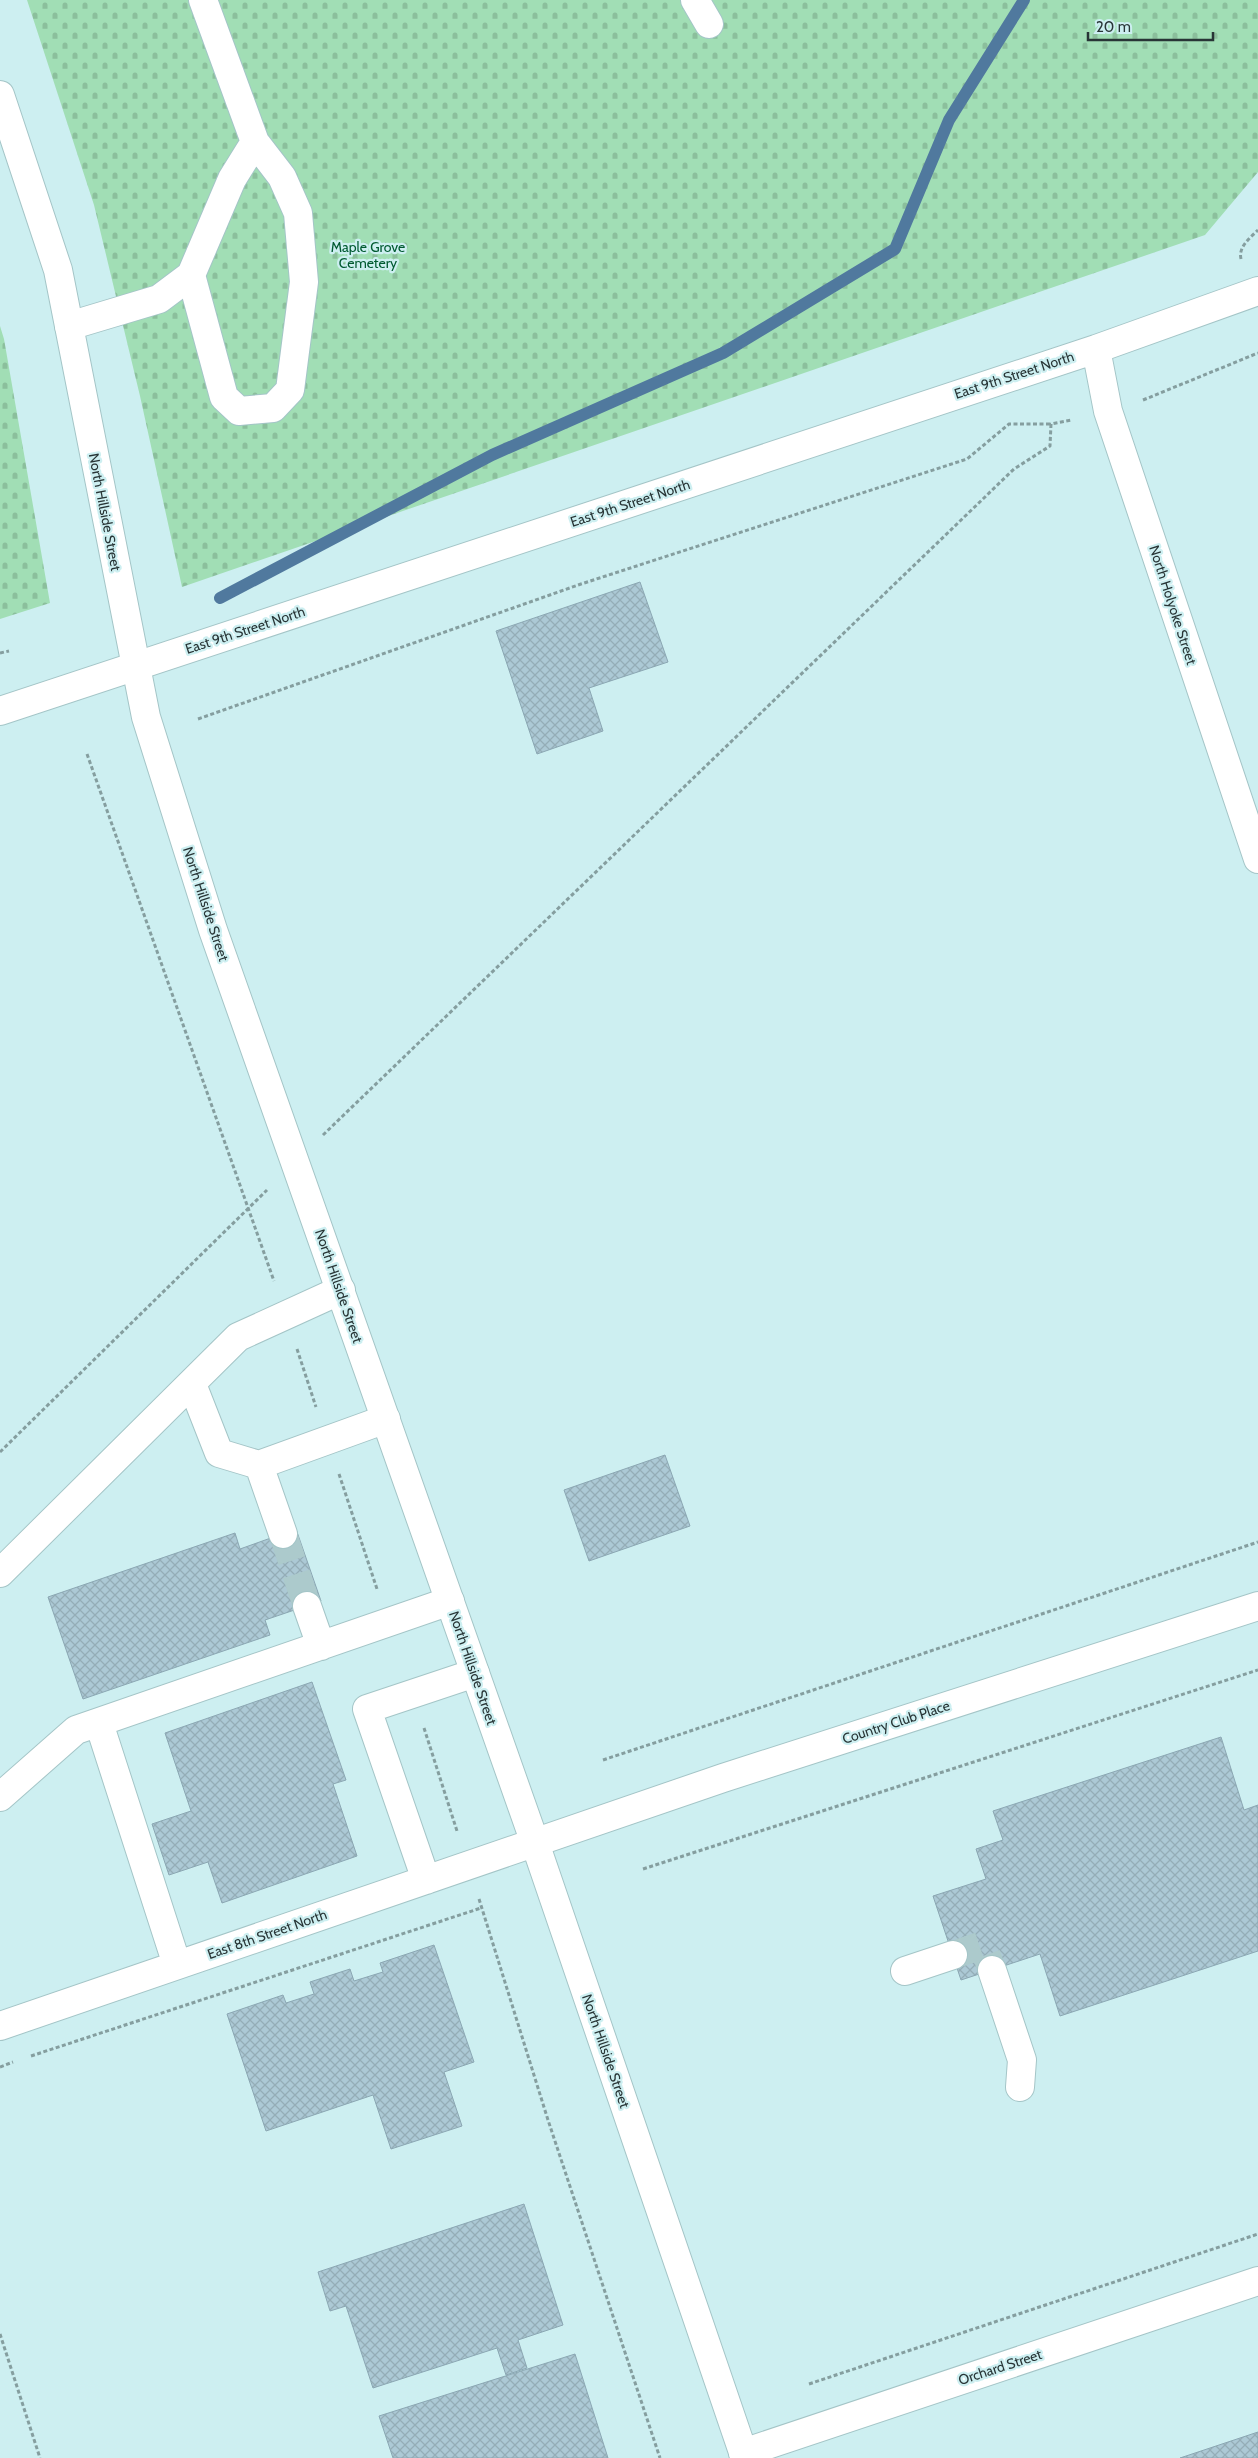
<svg xmlns="http://www.w3.org/2000/svg" width="1258" height="2458" font-family="Cabin,sans-serif">
<style>
.cemetery{fill:url(#cemetery-stones)}
.lines{fill:none;stroke-linecap:round;stroke-linejoin:round}
.stream{stroke:#50799e;stroke-width:12}
.building{fill:url(#building-cross-hatch);stroke:#8ba7b3}
.minor-tunnel{stroke:#accacc;stroke-width:28;stroke-dasharray:28 14;stroke-linecap:butt}
.minor-casing{stroke:#a4c5c7;stroke-width:30}
.major-casing{stroke:#a4c5c7;stroke-width:30}
.path{stroke:#859e9f;stroke-width:3;stroke-dasharray:4 2.5;stroke-linecap:butt}
.minor{stroke:#fff;stroke-width:28}
.major{stroke:#fff;stroke-width:28}
.labels{text-anchor:middle;stroke-width:4.5;stroke-linejoin:round;paint-order:stroke}
.park-label{font-size:14px;fill:#015a31;stroke:#cdeff1}
.street-label{font-size:14px;fill:#283536;stroke:#cdeff1}
</style>
<defs>
<pattern id="cemetery-stones" width="16" height="16" patternUnits="userSpaceOnUse" patternTransform="scale(1.25)"><rect width="16" height="16" fill="#a1deb5"/><path d="M2 7V4a2 2 0 0 1 4 0v3zM10 15v-3a2 2 0 0 1 4 0v3z" fill="#8bbf9c"/></pattern>
<pattern id="building-cross-hatch" width="8" height="8" patternUnits="userSpaceOnUse" patternTransform="scale(1.25)"><rect width="8" height="8" fill="#acc9d5"/><path d="M0 0l8 8M0 8l8-8" fill="none" stroke="#94adb7"/></pattern>
</defs>
<rect width="100%" height="100%" fill="#cdeff1"/>
<path class="cemetery" d="M27 0H1258V172L1205 235 182 587 140 396 94 205Z
M0 326 4 339 50 603 0 619Z"/>
<g class="lines">
<path class="stream" d="M220 598 492 455 723 353 895 249 949 120 1024 0"/>
</g>
<path class="building" d="M640 582 668 662 589 688 603 731 537 754 496 631Z
M665 1455 690 1526 589 1561 564 1490Z
M296 1529 321 1601 265 1620 270 1635 83 1699 48 1597 235 1533 240 1549Z
M312 1682 346 1780 333 1784 357 1856 222 1903 208 1862 169 1875 152 1824 191 1811 165 1733Z
M1221 1737 1244 1810 1258 1805V1951L1060 2016 1040 1954 961 1980 933 1896 986 1879 976 1849 1003 1840 993 1811Z
M434 1945 474 2062 444 2072 462 2126 391 2149 373 2095 266 2131 227 2014 283 1995 286 2003 314 1994 310 1982 350 1969 354 1981 383 1972 380 1963Z
M524 2204 563 2325 518 2340 527 2368 506 2375 497 2348 373 2388 346 2306 330 2311 318 2272Z
M575 2354 608 2458H393L379 2416Z
M1258 2432V2458H1180Z"/>
<g class="lines">
<path class="minor-tunnel" d="M283 1534 307 1606
M953 1955 983 1945 992 1970"/>
<defs>
<path id="minor" d="M695 0 709 24
M191 275 224 397 239 411 273 408 290 390 304 282 298 213 282 177 255 142
M69 326 159 299 191 275 232 179 255 142 203 0
M1096 349 1108 411 1258 859
M0 711 1096 349 1258 291
M192 1384 219 1453 259 1465 386 1419
M259 1465 283 1534
M0 1573 238 1337 341 1290
M307 1606 321 1646
M99 1723 177 1965
M0 1797 76 1730 450 1601
M426 1880 367 1709 475 1673
M992 1970 1022 2060 1020 2087
M905 1971 953 1955
M0 2026 723 1778 1258 1606
M743 2453 1258 2281"/>
<path id="major" d="M0 95 58 270 146 717 213 930 535 1843 745 2458"/>
</defs>
<use href="#minor" class="minor-casing"/>
<use href="#major" class="major-casing"/>
<path class="path" d="M1241 259C1238 247 1250 238 1258 230
M1143 400 1258 353
M0 653 9 651
M198 719 581 584 967 459 1009 424H1051
M87 754 274 1281
M323 1135 1014 469 1050 446 1051 424 1072 420
M297 1349 316 1407
M0 1452 267 1190
M339 1474 377 1589
M424 1728 457 1831
M603 1760 1258 1542
M643 1869 1258 1670
M479 1899 548 2120 660 2458
M31 2056 481 1908
M0 2067 13 2062
M0 2334 40 2458
M809 2384 1258 2234"/>
<use href="#minor" class="minor"/>
<use href="#major" class="major"/>
</g>
<g class="labels">
<g class="park-label">
<text x="368" y="252">Maple Grove<tspan x="368" dy="16">Cemetery</tspan></text>
</g>
<g class="street-label">
<text transform="translate(1014 375) rotate(-18)" y="5">East 9th Street North</text>
<text transform="translate(630 503) rotate(-18)" y="5">East 9th Street North</text>
<text transform="translate(105 512) rotate(79)" y="5">North Hillside Street</text>
<text transform="translate(1173 605) rotate(72)" y="5">North Holyoke Street</text>
<text transform="translate(245 630) rotate(-18)" y="5">East 9th Street North</text>
<text transform="translate(206 904) rotate(72)" y="5">North Hillside Street</text>
<text transform="translate(339 1286) rotate(71)" y="5">North Hillside Street</text>
<text transform="translate(473 1668) rotate(71)" y="5">North Hillside Street</text>
<text transform="translate(896 1722) rotate(-18)" y="5">Country Club Place</text>
<text transform="translate(267 1934) rotate(-19)" y="5">East 8th Street North</text>
<text transform="translate(606 2051) rotate(71)" y="5">North Hillside Street</text>
<text transform="translate(1000 2367) rotate(-18)" y="5">Orchard Street</text>
</g>
</g>
<path d="M1088 32v8h125v-8" fill="none" stroke="#283536" stroke-width="2.5"/>
<text x="1096" y="32" font-size="15" fill="#283536" stroke="#cdeff1" stroke-width="4" paint-order="stroke">20 m</text>
</svg>
